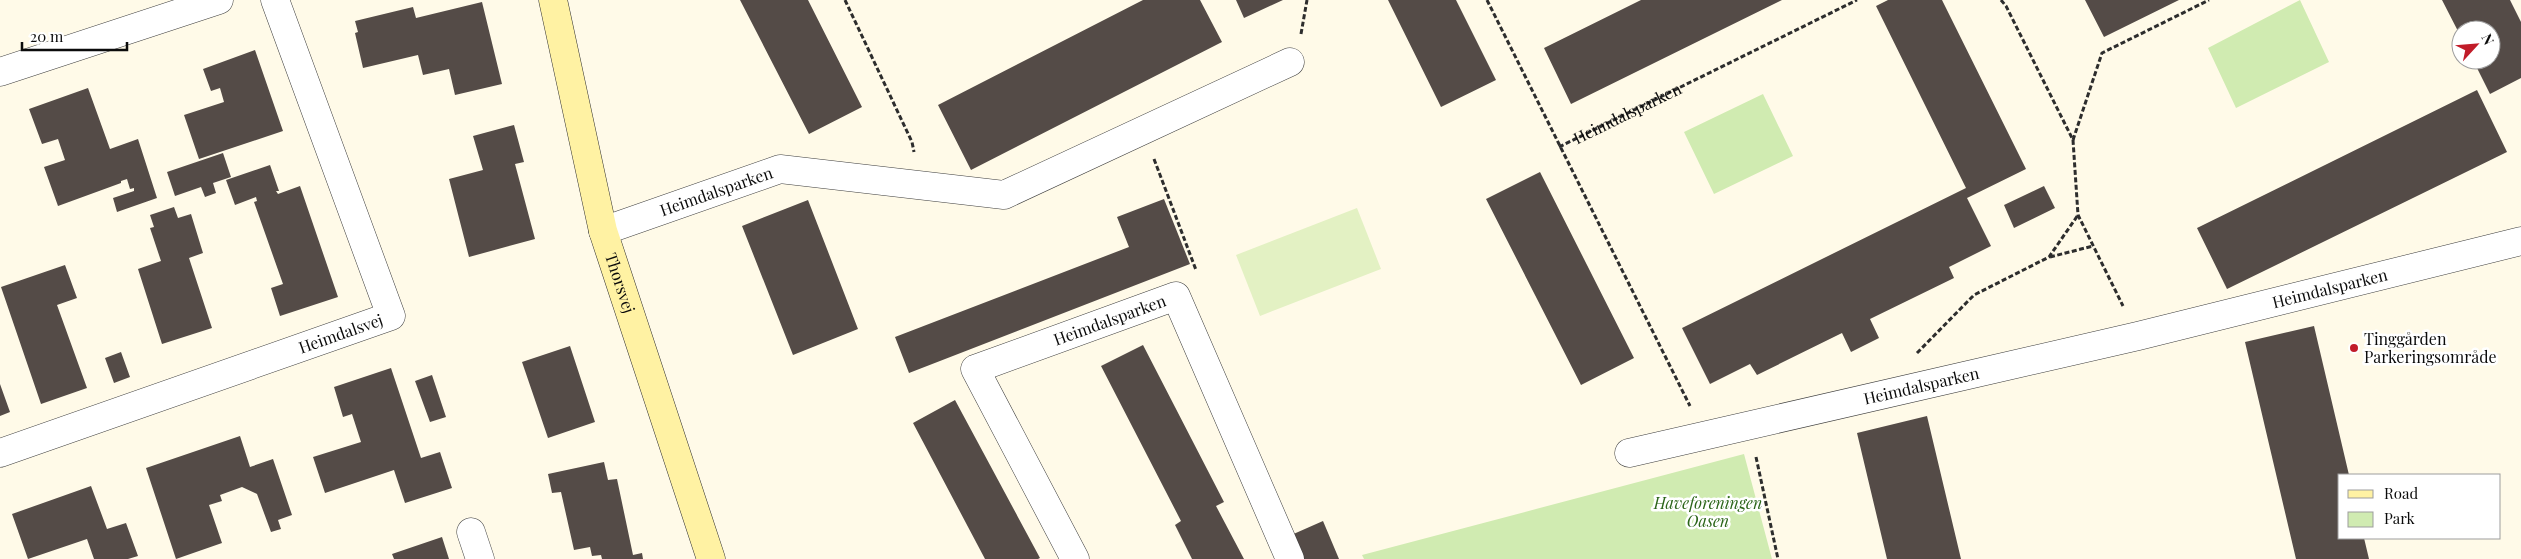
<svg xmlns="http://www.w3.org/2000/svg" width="2521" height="559" font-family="'Playfair Display',serif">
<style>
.green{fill:#d0ebb1}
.pitch{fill:#e3f1c3}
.building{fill:#544b47}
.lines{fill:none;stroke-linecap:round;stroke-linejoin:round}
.street-casing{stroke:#3e3e3e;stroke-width:29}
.secondary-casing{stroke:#2d2d2d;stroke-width:29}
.path{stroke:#2d2d2d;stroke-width:3;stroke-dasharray:5 2.5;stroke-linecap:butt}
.street{stroke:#fff;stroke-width:28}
.secondary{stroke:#fff2a3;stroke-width:28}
.poi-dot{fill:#c11c29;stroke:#fff;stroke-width:2}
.labels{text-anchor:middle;stroke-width:5;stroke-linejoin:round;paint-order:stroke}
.street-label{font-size:16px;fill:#0b0b0b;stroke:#fff}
.poi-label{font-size:16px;fill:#0b0b0b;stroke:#fff;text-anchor:start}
.park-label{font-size:16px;font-style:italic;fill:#2b6519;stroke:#fff}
</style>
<rect width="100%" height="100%" fill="#fffae8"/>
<path class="green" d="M2300 0 2329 62 2236 108 2208 48Z
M1763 94 1793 156 1714 194 1684 132Z
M1744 454 1772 559H1364L1362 555Z"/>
<path class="pitch" d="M1357 208 1381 269 1260 316 1236 255Z"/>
<path class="building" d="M740 0H808L862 107 809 134Z
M1143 0H1200L1222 42 971 170 938 105Z
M1236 0H1283L1244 18Z
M1388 0H1456L1496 80 1441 107Z
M1641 0H1782L1571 104 1544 48Z
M1888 0H1942L2026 169 1967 198 1991 246 1949 267 1954 278 1870 319 1879 338 1851 352 1842 333 1757 375 1750 364 1710 384 1682 328 1966 188 1876 6Z
M2085 0H2179L2104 37Z
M2442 0H2510L2521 22V78L2490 94 2473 60H2491V30H2461V37Z
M482 2 502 84 455 95 449 69 423 75 418 55 363 68 355 33 358 32 355 21 413 7 416 18Z
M255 50 283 131 199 159 184 115 224 102 220 88 211 91 203 69Z
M88 88 110 149 138 139 157 198 117 212 113 198 134 191V188L130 189 127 179 121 181V183L58 206 44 167 65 160 58 139 42 144 29 109Z
M2477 90 2507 152 2227 289 2197 228Z
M514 125 524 162 515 164 535 239 469 257 449 179 483 170 473 136Z
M223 153 231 177 213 183 216 193 205 197 201 187 175 196 167 172Z
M270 165 279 191H276L278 194 300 186 338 297 280 316 271 288 283 284 254 202 257 201 256 197 235 205 226 180Z
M1540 172 1634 358 1581 385 1486 199Z
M2044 186 2055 208 2014 228 2004 205Z
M1164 199 1190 264 909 373 895 337 1129 247 1117 217Z
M808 200 858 329 793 355 742 226Z
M174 207 178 218 191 214 203 253 189 258 212 328 162 344 138 269 161 261 150 228 154 227 150 215Z
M65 265 77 298 57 305 87 388 41 404 1 287Z
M2314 326 2349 475H2340V538H2364L2369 559H2296L2245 342Z
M1143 345 1224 502 1216 506 1244 559H1192L1175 525 1181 521 1101 366Z
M570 346 595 422 548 438 522 362Z
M121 352 130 377 114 383 105 358Z
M391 368 421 458 440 452 452 488 405 503 394 470 325 493 313 457 361 442 352 414 343 417 334 387Z
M432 375 446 417 430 422 415 381Z
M0 384 10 412 0 416Z
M955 400 1040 558 1038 559H985L913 423Z
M1927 416 1961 559H1887L1857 433Z
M240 436 250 467 273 459 292 515 278 520 281 529 271 532 257 494 242 487 220 495 222 501 209 505 222 543 176 559 146 468Z
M604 462 608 480 617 479 633 555 642 553 643 559H602L601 555 592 556 590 547 574 550 561 492 552 493 548 474Z
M91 486 107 529 126 523 138 556 128 559H94L87 539 28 559 12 514Z
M1323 521 1339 559H1299L1289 536Z
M442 537 449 559H394L392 554Z"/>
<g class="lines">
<defs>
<g id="street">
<path d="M0 72 219 0"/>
<path id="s2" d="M603 231 780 169 1004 195 1290 62"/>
<path id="s3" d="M0 453 391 316 275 0"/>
<path id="s4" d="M1629 453 2138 336 2521 241"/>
<path d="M471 532 480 559"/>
<path id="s5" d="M1075 559 975 369 1176 296 1290 559"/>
</g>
<g id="secondary">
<path id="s6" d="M553 0 603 231 711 559"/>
</g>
</defs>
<use href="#street" class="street-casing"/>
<use href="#secondary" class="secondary-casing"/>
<g class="path">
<path d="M845 0 912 142 914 152"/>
<path d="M1487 0 1690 406"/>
<path d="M2001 0 2006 6 2073 140 2078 215 2123 306"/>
<path d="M1301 34 1307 0"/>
<path d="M2073 140 2102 53 2209 0"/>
<path id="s1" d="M1559 147 1857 0"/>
<path d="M1154 159 1196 270"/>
<path d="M2050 257 2093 246"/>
<path d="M1917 353 1974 295 2049 257 2078 215"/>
<path d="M1756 457 1778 559"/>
</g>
<use href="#street" class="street"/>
<use href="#secondary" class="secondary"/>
</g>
<circle class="poi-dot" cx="2354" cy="348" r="5"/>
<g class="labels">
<g class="street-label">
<text dy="6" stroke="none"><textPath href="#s1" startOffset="76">Heimdalsparken</textPath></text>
<text dy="6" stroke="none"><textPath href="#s2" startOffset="120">Heimdalsparken</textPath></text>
<text dy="6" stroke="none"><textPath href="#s6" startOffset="291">Thorsvej</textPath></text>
<text dy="6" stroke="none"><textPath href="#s4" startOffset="720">Heimdalsparken</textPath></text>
<text dy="6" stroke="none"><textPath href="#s5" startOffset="358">Heimdalsparken</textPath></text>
<text dy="6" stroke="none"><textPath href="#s3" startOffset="361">Heimdalsvej</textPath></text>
<text dy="6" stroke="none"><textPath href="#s4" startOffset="300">Heimdalsparken</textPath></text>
</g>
<g class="poi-label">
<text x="2364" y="345">Tinggården<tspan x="2364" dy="18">Parkeringsområde</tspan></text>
</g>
<g class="park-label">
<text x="1708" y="509">Haveforeningen<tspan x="1708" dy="18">Oasen</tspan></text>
</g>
</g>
<rect x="2338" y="474" width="162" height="65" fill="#ffffff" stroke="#9d9d9d"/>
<rect x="2348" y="490" width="25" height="8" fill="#fff2a3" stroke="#9d9d9d"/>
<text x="2384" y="499" font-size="15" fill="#0b0b0b">Road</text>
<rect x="2348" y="512" width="25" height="15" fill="#d0ebb1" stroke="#9d9d9d"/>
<text x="2384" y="524" font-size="15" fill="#0b0b0b">Park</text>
<g transform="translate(2476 45) rotate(64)"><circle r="24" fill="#ffffff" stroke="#9d9d9d"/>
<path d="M0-4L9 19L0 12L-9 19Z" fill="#c11c29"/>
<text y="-8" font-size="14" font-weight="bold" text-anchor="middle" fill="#0b0b0b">N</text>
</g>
<path d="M22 42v8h105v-8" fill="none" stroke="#0b0b0b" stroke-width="2.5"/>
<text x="30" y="42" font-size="15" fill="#0b0b0b" stroke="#ffffff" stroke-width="4" paint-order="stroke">20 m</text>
</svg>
